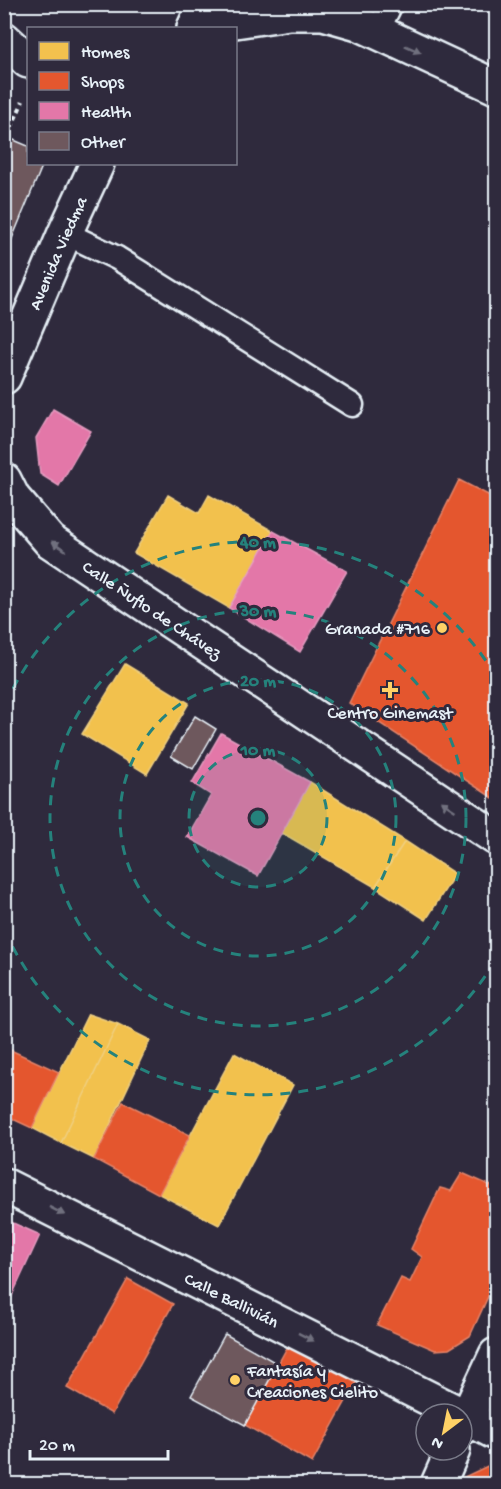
<svg xmlns="http://www.w3.org/2000/svg" width="501" height="1489" font-family="'Gochi Hand',sans-serif">
<style>
.homes{fill:#f2c14e;stroke:#efcf81;stroke-width:1.5}
.shops{fill:#e4572e;stroke:#e5856b;stroke-width:1.5}
.health{fill:#e377a8;stroke:#e49cc0;stroke-width:1.5}
.building{fill:#6e585d;stroke:#e8f1f8;stroke-width:1.5}
.lines{fill:none;stroke-linecap:round;stroke-linejoin:round}
.service-casing{stroke:#e8f1f8;stroke-width:27}
.minor-casing{stroke:#e8f1f8;stroke-width:38}
.tertiary-casing{stroke:#e8f1f8;stroke-width:38}
.secondary-casing{stroke:#e8f1f8;stroke-width:38}
.path{stroke:#e8f1f8;stroke-width:4;stroke-dasharray:4.5 4.5;stroke-linecap:butt}
.service{stroke:#2f2a3d;stroke-width:22}
.minor{stroke:#2f2a3d;stroke-width:33}
.tertiary{stroke:#2f2a3d;stroke-width:33}
.secondary{stroke:#2f2a3d;stroke-width:33}
.oneway{fill:#70707e}
.ring{fill:none;stroke:#25827c;stroke-width:3;stroke-dasharray:10 8}
.poi-dot{fill:#ffd166;stroke:#2f2a3d;stroke-width:2}
.labels{text-anchor:middle;stroke-width:6;stroke-linejoin:round;paint-order:stroke}
.street-label{font-size:18px;fill:#e8f1f8;stroke:#2f2a3d}
.poi-label{font-size:18px;fill:#e8f1f8;stroke:#2f2a3d;text-anchor:end}
.centre{fill:#25827c;stroke:#2f2a3d;stroke-width:3}
.ring-label{font-size:18px;text-anchor:middle;font-weight:bold;fill:#25827c;stroke:#2f2a3d;stroke-width:6;stroke-linejoin:round;paint-order:stroke}
</style>
<rect width="100%" height="100%" fill="#2f2a3d"/>
<filter id="ink" filterUnits="userSpaceOnUse"><feTurbulence type="fractalNoise" baseFrequency=".0167" numOctaves="2"/><feDisplacementMap in="SourceGraphic" scale="12" xChannelSelector="R" yChannelSelector="G"/><feConvolveMatrix kernelMatrix="1 2 1 2 8 2 1 2 1" color-interpolation-filters="sRGB"/></filter>
<g filter="url(#ink)">
<path class="homes" d="M168 495 199 513 209 495 273 531 229 608 134 553Z
M125 664 189 703 147 774 82 734Z
M310 782 405 841 375 887 282 833Z
M405 841 455 874 426 920 375 887Z
M88 1014 118 1024 61 1143 32 1128Z
M118 1024 150 1040 94 1159 61 1143Z
M234 1053 293 1085 219 1225 159 1194Z"/>
<path class="shops" d="M459 480 496 499V790L493 798 349 703Z
M4 1047 59 1072 32 1128 4 1115Z
M123 1102 190 1135 159 1194 94 1159Z
M462 1173 496 1188V1279L470 1336 449 1349 435 1350 377 1325 401 1278 410 1282 422 1257 411 1249 440 1188 451 1191Z
M128 1279 173 1304 112 1414 67 1388Z
M290 1342 358 1379 312 1463 245 1425Z
M496 1462V1484H457L460 1479Z"/>
<path class="health" d="M53 409 91 431 59 486 40 474 36 438Z
M273 531 347 571 300 652 229 608Z
M221 733 310 782 258 876 187 837 211 795 192 783Z
M4 1219 40 1235 4 1313Z"/>
<path class="building" d="M9 138 28 146V164H43L4 258V150Z
M195 716 216 729 193 769 171 756Z
M225 1334 278 1364 245 1425 191 1396Z"/>
<g class="lines">
<defs>
<path id="service" d="M377 32 391 4
M65 233 117 258 352 405"/>
<g id="minor">
<path id="s1" d="M4 480 13 498 50 541 496 838"/>
<path id="s2" d="M4 1185 460 1414"/>
<path d="M462 1415 496 1433"/>
<path d="M462 1428 496 1355"/>
<path d="M438 1484 453 1450"/>
</g>
<path id="tertiary" d="M195 27 289 13H323L358 23 496 87"/>
<g id="secondary">
<path d="M194 28 205 4"/>
<path d="M4 39 28 61"/>
<path id="s3" d="M4 377 65 233 97 164"/>
</g>
</defs>
<use href="#service" class="service-casing"/>
<use href="#minor" class="minor-casing"/>
<use href="#tertiary" class="tertiary-casing"/>
<use href="#secondary" class="secondary-casing"/>
<path class="path" d="M4 144 23 101"/>
<use href="#service" class="service"/>
<use href="#minor" class="minor"/>
<use href="#tertiary" class="tertiary"/>
<use href="#secondary" class="secondary"/>
</g>
<defs><path id="oneway-solid" d="M-6-.8H1V-3.2L6.5 0L1 3.2V.8H-6Z" transform="scale(1.5)"/></defs>
<g class="oneway">
<use href="#oneway-solid" transform="translate(413 49) rotate(24)"/>
<use href="#oneway-solid" transform="translate(59 546) rotate(-146)"/>
<use href="#oneway-solid" transform="translate(448 806) rotate(-146)"/>
<use href="#oneway-solid" transform="translate(57 1211) rotate(27)"/>
<use href="#oneway-solid" transform="translate(306 1337) rotate(27)"/>
</g>
</g>
<circle cx="258" cy="818" r="69" fill="#25827c" fill-opacity=".12"/>
<g class="ring">
<circle cx="258" cy="818" r="69"/>
<circle cx="258" cy="818" r="138"/>
<circle cx="258" cy="818" r="208"/>
<path d="M495 961A277 277 0 0 1 5 931M5 705A277 277 0 0 1 495 675"/>
</g>
<g class="poi-dot">
<circle cx="442" cy="628" r="6"/>
<path d="M387 681h6v6h6v6h-6v6h-6v-6h-6v-6h6z"/>
<circle cx="235" cy="1380" r="6"/>
</g>
<g class="labels">
<g class="street-label">
<text dy="6" stroke="none"><textPath href="#s3" startOffset="135">Avenida Viedma</textPath></text>
<text dy="6" stroke="none"><textPath href="#s1" startOffset="200">Calle Ñuflo de Chávez</textPath></text>
<text dy="6" stroke="none"><textPath href="#s2" startOffset="255">Calle Ballivián</textPath></text>
</g>
<g class="poi-label">
<text x="430" y="634">Granada #716</text>
<text x="390" y="718" text-anchor="middle">Centro Ginemast</text>
<text x="247" y="1376" text-anchor="start">Fantasía y<tspan x="247" dy="21">Creaciones Cielito</tspan></text>
</g>
</g>
<circle cx="258" cy="818" r="9" class="centre"/>
<g class="ring-label">
<text x="258" y="547">40 m</text>
<text x="258" y="616">30 m</text>
<text x="258" y="686">20 m</text>
<text x="258" y="755">10 m</text>
</g>
<rect width="501" height="1489" fill="none" stroke="#2f2a3d" stroke-width="24"/>
<rect x="12" y="12" width="477" height="1465" fill="none" stroke="#e8f1f8" stroke-width="2" filter="url(#ink)"/>
<rect x="27" y="27" width="210" height="138" fill="#2f2a3d" stroke="#797a88" stroke-width="1.5"/>
<rect x="39" y="42" width="30" height="18" fill="#f2c14e" stroke="#797a88" stroke-width="1.5"/>
<text x="81" y="57" font-size="18" fill="#e8f1f8">Homes</text>
<rect x="39" y="72" width="30" height="18" fill="#e4572e" stroke="#797a88" stroke-width="1.5"/>
<text x="81" y="87" font-size="18" fill="#e8f1f8">Shops</text>
<rect x="39" y="102" width="30" height="18" fill="#e377a8" stroke="#797a88" stroke-width="1.5"/>
<text x="81" y="117" font-size="18" fill="#e8f1f8">Health</text>
<rect x="39" y="132" width="30" height="18" fill="#6e585d" stroke="#797a88" stroke-width="1.5"/>
<text x="81" y="147" font-size="18" fill="#e8f1f8">Other</text>
<g transform="translate(444 1432) rotate(212)"><circle r="28" fill="#2f2a3d" stroke="#797a88" stroke-width="1.5"/>
<path d="M0-4.5L10 22L0 15L-10 22Z" fill="#ffd166"/>
<text y="-9" font-size="16" font-weight="bold" text-anchor="middle" fill="#e8f1f8">N</text>
</g>
<path d="M30 1450v9h138v-9" fill="none" stroke="#e8f1f8" stroke-width="3"/>
<text x="39" y="1450" font-size="18" fill="#e8f1f8" stroke="#2f2a3d" stroke-width="4.5" paint-order="stroke">20 m</text>
</svg>
